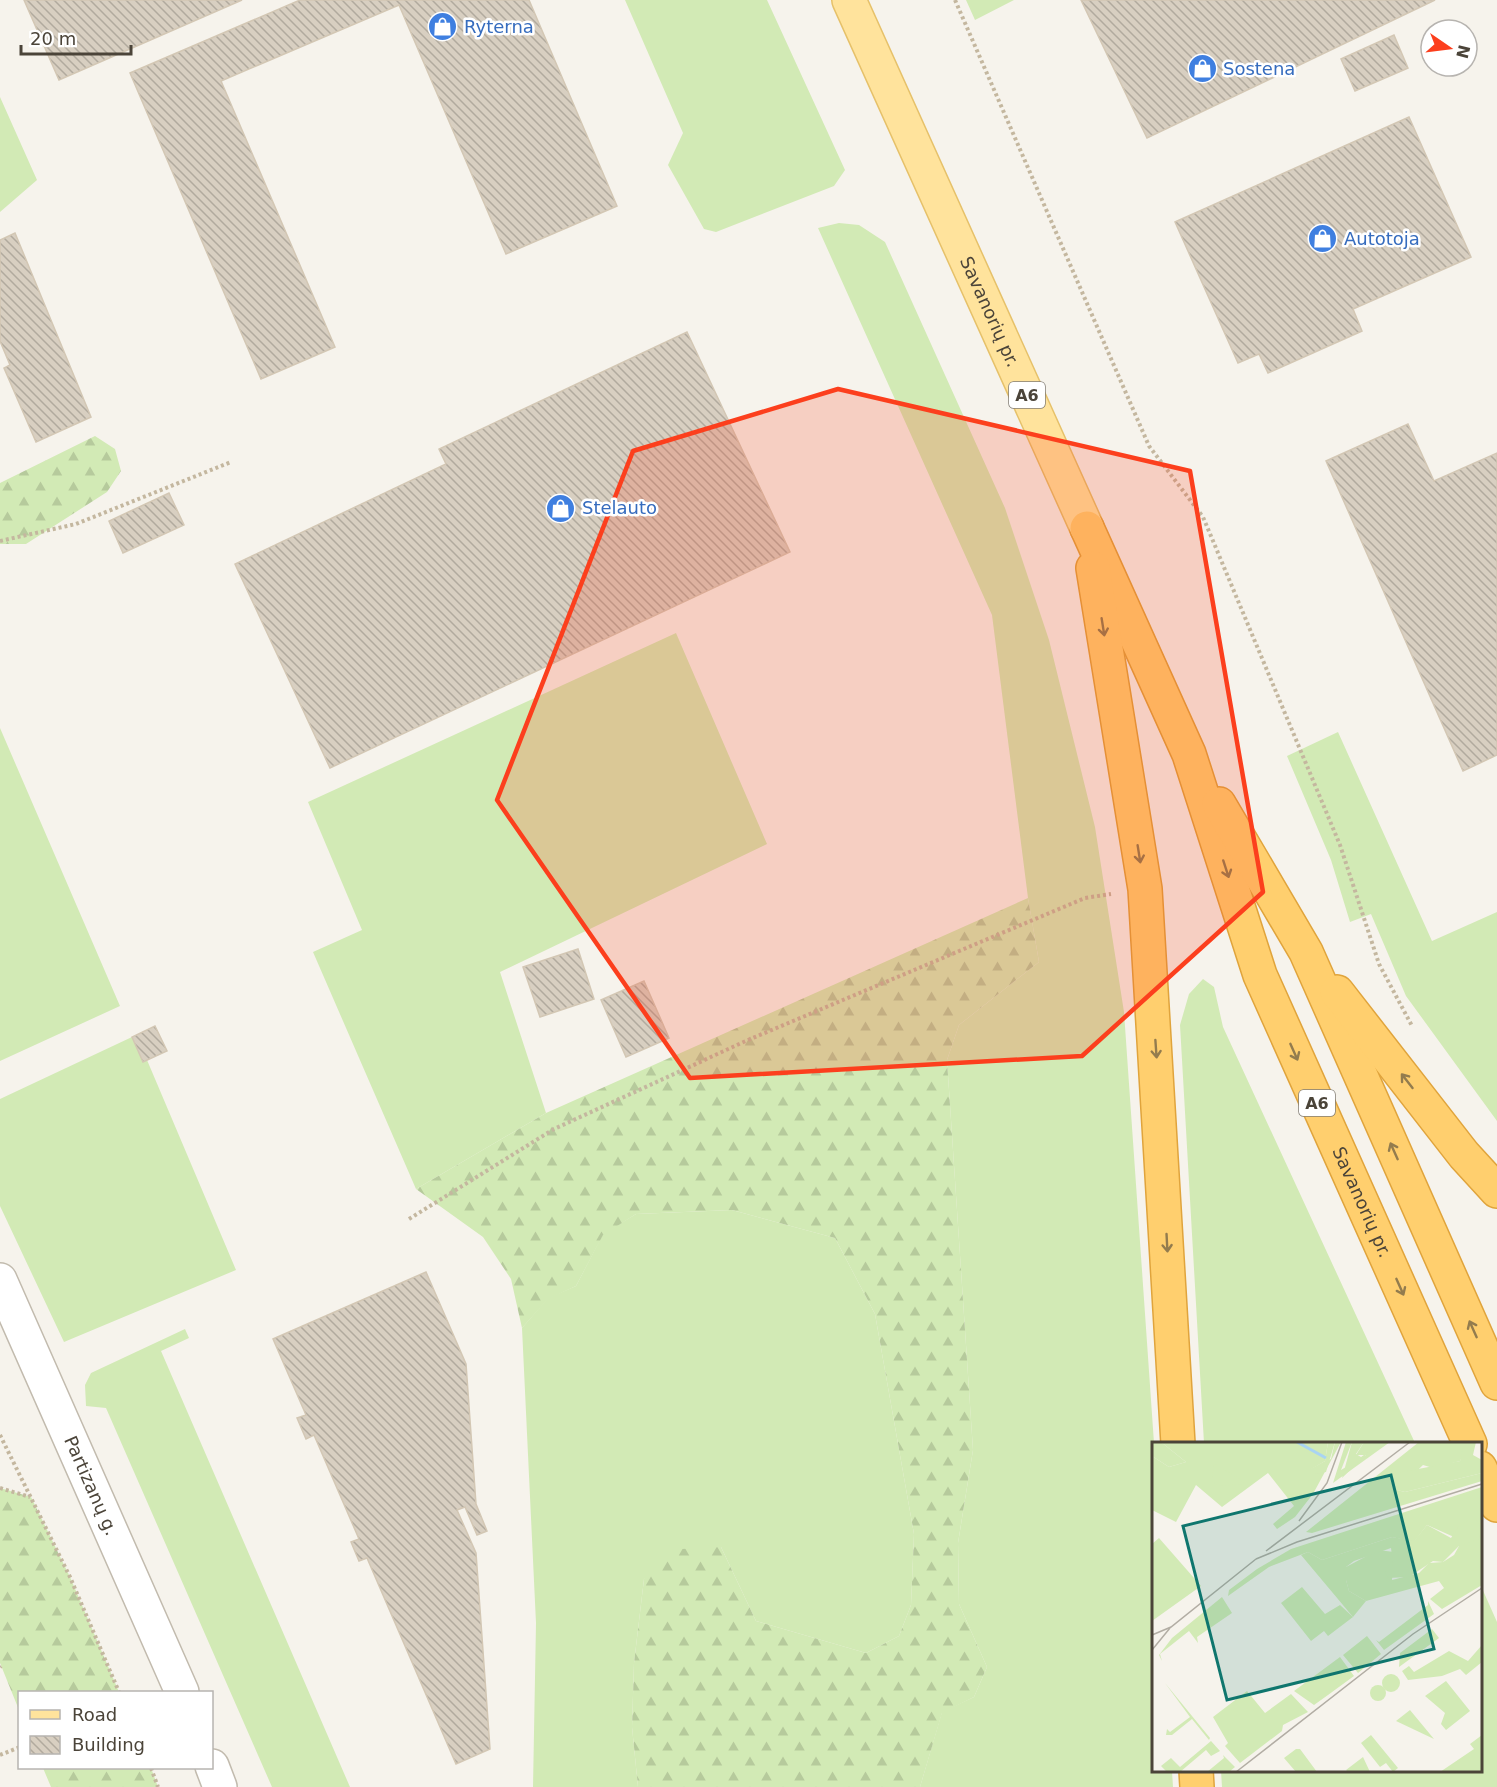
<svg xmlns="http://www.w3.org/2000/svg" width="1497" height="1787" font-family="'DejaVu Sans',sans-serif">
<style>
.grass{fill:#d2eab5}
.forest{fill:url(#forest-firs)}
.building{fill:url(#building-back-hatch);stroke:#d3c7b4;stroke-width:1.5}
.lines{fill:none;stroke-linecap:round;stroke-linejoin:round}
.minor-casing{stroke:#c2bbae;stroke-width:36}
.major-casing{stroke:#e6c16a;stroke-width:36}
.highway-casing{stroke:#e0a43c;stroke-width:36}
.path{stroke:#c4b79f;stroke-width:4;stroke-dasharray:3 3;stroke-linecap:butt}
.minor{stroke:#fff;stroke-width:33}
.major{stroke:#ffe39c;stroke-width:33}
.highway{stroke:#ffcf6e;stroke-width:33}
.oneway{stroke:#937c4e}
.marked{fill:#fc3f1d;fill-opacity:0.2;stroke:#fc3f1d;stroke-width:4.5;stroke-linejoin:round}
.labels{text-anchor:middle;stroke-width:5;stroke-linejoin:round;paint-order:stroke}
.shield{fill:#fff;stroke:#817c74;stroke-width:1.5}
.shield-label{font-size:16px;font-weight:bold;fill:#4b4439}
.shop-label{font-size:18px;fill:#366cbe;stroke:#fff;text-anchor:start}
.street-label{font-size:18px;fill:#4b4439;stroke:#fff}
.inset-river{fill:none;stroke:#a9d4f2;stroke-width:3}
.inset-road{fill:none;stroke:#b2ada4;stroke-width:1.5}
.view{fill:#0f766e;fill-opacity:0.15;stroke:#0f766e;stroke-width:3}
.inset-edge{fill:none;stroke:#4b4439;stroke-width:3}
</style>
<defs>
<pattern id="forest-firs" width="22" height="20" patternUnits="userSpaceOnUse" patternTransform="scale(1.5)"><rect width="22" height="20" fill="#d2eab5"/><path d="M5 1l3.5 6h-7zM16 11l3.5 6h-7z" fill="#b6ca9c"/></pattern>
<pattern id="building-back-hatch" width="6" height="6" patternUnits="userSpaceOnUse" patternTransform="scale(1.5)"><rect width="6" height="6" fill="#d8cfc1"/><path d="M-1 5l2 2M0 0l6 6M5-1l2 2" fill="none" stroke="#b1aa9e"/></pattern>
</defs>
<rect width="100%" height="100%" fill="#f6f3ec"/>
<path class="grass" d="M625 0H767L845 170 834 186 716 232 704 229 668 165 683 133Z
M966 0H1014L975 20Z
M0 97 37 180 0 212Z
M839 223 859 225 885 242 1005 508 1049 640 1095 827 1124 1012 1154 1443V1770L1172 1771 1173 1787H920L942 1712 974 1697 987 1667 959 1604 958 1543 973 1450 947 1060 959 1025 1039 962 1028 898 992 615 818 228Z
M676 633 767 844 500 972 546 1113 416 1189 313 952 362 930 308 802Z
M0 728 120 1006 0 1061Z
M1338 732 1432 941 1497 912V1121L1406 996 1371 914 1350 922 1331 860 1287 756Z
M1203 979 1214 987 1223 1027 1415 1443H1204L1180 1025 1189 994Z
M132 1037 143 1061 147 1060 236 1270 64 1342 0 1206V1099Z
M732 1210 835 1238 875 1314 914 1534 911 1605 899 1636 866 1653 756 1621 721 1547 644 1579 634 1663 632 1727 638 1787H533L536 1623 522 1328 548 1298 576 1286 603 1234 636 1214Z
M185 1329 189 1338 161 1351 350 1787H272L106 1408 86 1406 85 1385 91 1373Z
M1481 1586 1497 1622V1787H1222L1221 1771 1480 1770Z"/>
<path class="forest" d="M95 436 115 449 121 471 107 492 26 544H0V483Z
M1028 898 1039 962 959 1025 947 1060 973 1450 958 1543 959 1604 987 1667 974 1697 942 1713 920 1787H638L632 1727 634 1663 644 1579 662 1550 721 1547 756 1621 866 1653 899 1636 911 1605 914 1534 875 1314 835 1238 732 1210 636 1214 603 1235 576 1286 548 1299 522 1328 511 1279 483 1237 416 1189 546 1113Z
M0 1488 31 1497 70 1577 119 1692H20L19 1710 0 1663Z
M43 1768H151L158 1787H51Z"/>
<path class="building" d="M24 0H242L59 80Z
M300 0H529L617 206 506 254 399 5 221 81 335 347 261 379 130 73Z
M1081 0H1435L1147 138Z
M1394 35 1408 68 1355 91 1341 59Z
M1409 117 1471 257 1353 309 1362 331 1268 373 1259 354 1238 363 1175 222Z
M15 233 91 417 36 442 4 368 10 365 0 341V240Z
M687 332 790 552 330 768 235 564 446 464 439 449Z
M1408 424 1434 481 1497 453V755L1463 771 1326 461Z
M169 493 184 525 123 553 109 521Z
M578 949 594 999 540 1017 523 967Z
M644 981 669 1038 626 1057 601 1000Z
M155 1026 167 1051 143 1062 132 1037Z
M426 1272 466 1364 476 1504 487 1531 477 1535 465 1507 457 1510 476 1553 490 1749 456 1764 367 1558 359 1561 351 1542 359 1539 314 1435 306 1439 297 1418 306 1415 273 1339Z"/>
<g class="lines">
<defs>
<g id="minor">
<path id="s1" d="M0 1280 182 1692"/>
<path d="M212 1766 220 1787"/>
</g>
<g id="major">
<path id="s2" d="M849 0 1087 528"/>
</g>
<g id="highway">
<path id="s3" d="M1087 528 1189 754 1260 975 1470 1444"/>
<path d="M1093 568 1145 889 1178 1444"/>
<path d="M1219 804 1306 952 1497 1383"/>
<path d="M1337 992 1464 1155 1497 1191"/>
<path d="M1480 1468 1497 1505"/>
<path d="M1196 1770 1197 1787"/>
</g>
</defs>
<use href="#minor" class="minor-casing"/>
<use href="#major" class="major-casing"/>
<use href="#highway" class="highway-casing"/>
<path class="path" d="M955 0 1149 446 1203 517 1340 845 1379 964 1412 1026
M0 541 76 524 231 462
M409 1219 554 1129 748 1040 1085 898 1111 894
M0 1435 70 1577 119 1692
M0 1488 30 1497
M0 1667 1 1666
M0 1755 20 1747
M151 1768 158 1787"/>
<use href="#minor" class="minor"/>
<use href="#major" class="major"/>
<use href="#highway" class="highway"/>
</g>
<defs><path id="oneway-shaft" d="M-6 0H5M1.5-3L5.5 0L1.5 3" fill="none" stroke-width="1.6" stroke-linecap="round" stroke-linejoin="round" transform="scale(1.5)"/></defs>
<g class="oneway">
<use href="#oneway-shaft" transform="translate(1103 627) rotate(81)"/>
<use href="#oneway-shaft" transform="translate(1139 854) rotate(81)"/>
<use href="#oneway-shaft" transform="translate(1226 869) rotate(72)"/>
<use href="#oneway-shaft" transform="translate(1156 1049) rotate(86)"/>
<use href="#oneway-shaft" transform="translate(1294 1052) rotate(66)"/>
<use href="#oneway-shaft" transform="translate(1407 1081) rotate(-128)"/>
<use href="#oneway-shaft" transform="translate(1394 1151) rotate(-114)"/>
<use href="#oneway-shaft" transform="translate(1167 1243) rotate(87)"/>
<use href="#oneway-shaft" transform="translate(1400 1287) rotate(66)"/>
<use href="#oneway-shaft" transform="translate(1473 1329) rotate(-114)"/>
</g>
<path class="marked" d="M838 389 1190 471 1263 892 1082 1056 690 1078 497 800 633 451Z"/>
<defs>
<symbol id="shop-disc" viewBox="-11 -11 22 22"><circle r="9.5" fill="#3f7fe0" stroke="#fff"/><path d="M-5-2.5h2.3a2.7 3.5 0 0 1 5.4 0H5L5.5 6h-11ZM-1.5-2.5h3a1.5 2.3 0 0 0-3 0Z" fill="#fff"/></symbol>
</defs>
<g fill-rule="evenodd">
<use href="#shop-disc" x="426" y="10" width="33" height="33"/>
<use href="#shop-disc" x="1186" y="52" width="33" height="33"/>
<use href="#shop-disc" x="1306" y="222" width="33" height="33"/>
<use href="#shop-disc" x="544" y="492" width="33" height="33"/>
</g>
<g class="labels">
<g class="shield">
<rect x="1009" y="382" width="36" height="26" rx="4.5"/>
<rect x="1299" y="1090" width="36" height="26" rx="4.5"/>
</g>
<g class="shield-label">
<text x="1027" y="401">A6</text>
<text x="1317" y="1109">A6</text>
</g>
<g class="shop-label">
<text x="464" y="33">Ryterna</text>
<text x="1223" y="75">Sostena</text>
<text x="1344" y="245">Autotoja</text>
<text x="582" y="514">Stelauto</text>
</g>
<g class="street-label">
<text dy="6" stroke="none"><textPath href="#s2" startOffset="342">Savanorių pr.</textPath></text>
<text dy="6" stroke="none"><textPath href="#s3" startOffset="729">Savanorių pr.</textPath></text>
<text dy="6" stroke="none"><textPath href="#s1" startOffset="225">Partizanų g.</textPath></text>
</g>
</g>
<g transform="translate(1152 1442)">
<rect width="330" height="330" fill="#f6f3ec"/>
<path d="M9 0H176L173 19 158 28 179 17 183 0H189L161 52 143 75 125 87 121 82 142 64 116 31 70 65 44 43 24 80 0 68V14L17 25 34 20ZM194 0H200L189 28 214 13H204L212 0H238L181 41ZM267 0H312V10L308 19 281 26 271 23 245 48 253 50 330 31V39L160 91 154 90ZM330 45V143L290 167 278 157 292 146 287 139 214 159 197 149 194 138V125L226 108 242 110 240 138 267 131 277 121 291 120 302 113 307 104 302 95 275 83 262 100 240 95 170 118 156 110 117 125 76 154 77 148 105 127 139 107ZM7 96 49 144 0 179V102ZM150 145 173 172 188 163 201 175 176 194 172 189 159 199 129 161ZM70 155 80 171 45 195 46 201 37 189 8 212 10 219 7 213 20 196ZM276 159 282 172 232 208 224 198 227 200 276 163ZM215 194 229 212 206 231 191 213ZM188 215 202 234 176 253 162 263 142 249ZM13 241 58 296 57 298 40 277 20 293H14L15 287 18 290 38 275ZM95 249 113 271 139 252 156 270 131 283 130 289 88 321 73 304 76 301 61 275ZM59 299 68 309 59 314 54 308 28 330H15L9 324 19 316 28 325ZM71 313 83 325 77 330H55L72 316Z" fill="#d2eab5"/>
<path d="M0 0H9L34 20 17 25 0 14ZM176 0H183L174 30 163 32 157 28 173 19ZM200 0H212L204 12 209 15 219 8 190 36ZM312 0H324L321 13 330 18V31L253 50 245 48V31L308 19ZM62 21 89 38 92 42 65 44 60 38ZM318 77H323L330 86 327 97 307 104 291 120 281 119 257 135 236 136 233 130 241 123 239 106 202 119 194 125V138L197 149 214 159 201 175 149 113 156 110 170 118 240 95 262 99 275 83 299 96 306 85ZM280 187 287 196 247 225 248 211ZM330 203V220L314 233 308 227 290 234 256 238 250 229 257 224 262 230 297 209 316 219ZM230 241a9 9 0 1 1 18 0a9 9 0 1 1-18 0ZM294 239 318 269 294 288 289 282 293 271 273 254ZM258 268 282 297 244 279ZM219 293 246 326 241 330 234 321 228 325 209 301ZM330 293V330H288L322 307 318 302ZM144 307H148L165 330H144L132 316ZM211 315 218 330H196L194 328Z" fill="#d2eab5"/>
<path d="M218 251a8 8 0 1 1 16 0a8 8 0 1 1-16 0Z" fill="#d2eab5"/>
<path class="inset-river" d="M145 0 174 16"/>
<path class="inset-road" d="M147 79 175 41 190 0M114 109 258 0M104 117 145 100 330 42M0 193 19 185 104 117M0 208 18 186M84 330 261 192 330 146"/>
<path class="view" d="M239 33 282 207 75 258 31 84Z"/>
<rect width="330" height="330" class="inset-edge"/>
</g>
<rect x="18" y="1691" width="195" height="78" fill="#ffffff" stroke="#b7b4b0" stroke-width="1.5"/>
<rect x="30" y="1710" width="30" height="9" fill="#ffe39c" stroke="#b7b4b0" stroke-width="1.5"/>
<text x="72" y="1721" font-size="18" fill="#4b4439">Road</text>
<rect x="30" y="1736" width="30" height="18" fill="url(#building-back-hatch)" stroke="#b7b4b0" stroke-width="1.5"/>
<text x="72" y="1751" font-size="18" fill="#4b4439">Building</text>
<g transform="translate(1449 48) rotate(104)"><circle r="28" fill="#ffffff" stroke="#b7b4b0" stroke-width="1.5"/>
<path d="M0-4.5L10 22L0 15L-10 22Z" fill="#fc3f1d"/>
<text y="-9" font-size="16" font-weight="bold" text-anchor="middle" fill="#4b4439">N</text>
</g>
<path d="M21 45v9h110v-9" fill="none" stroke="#4b4439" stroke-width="3"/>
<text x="30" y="45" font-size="18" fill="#4b4439" stroke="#ffffff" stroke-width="4.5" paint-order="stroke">20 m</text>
</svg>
